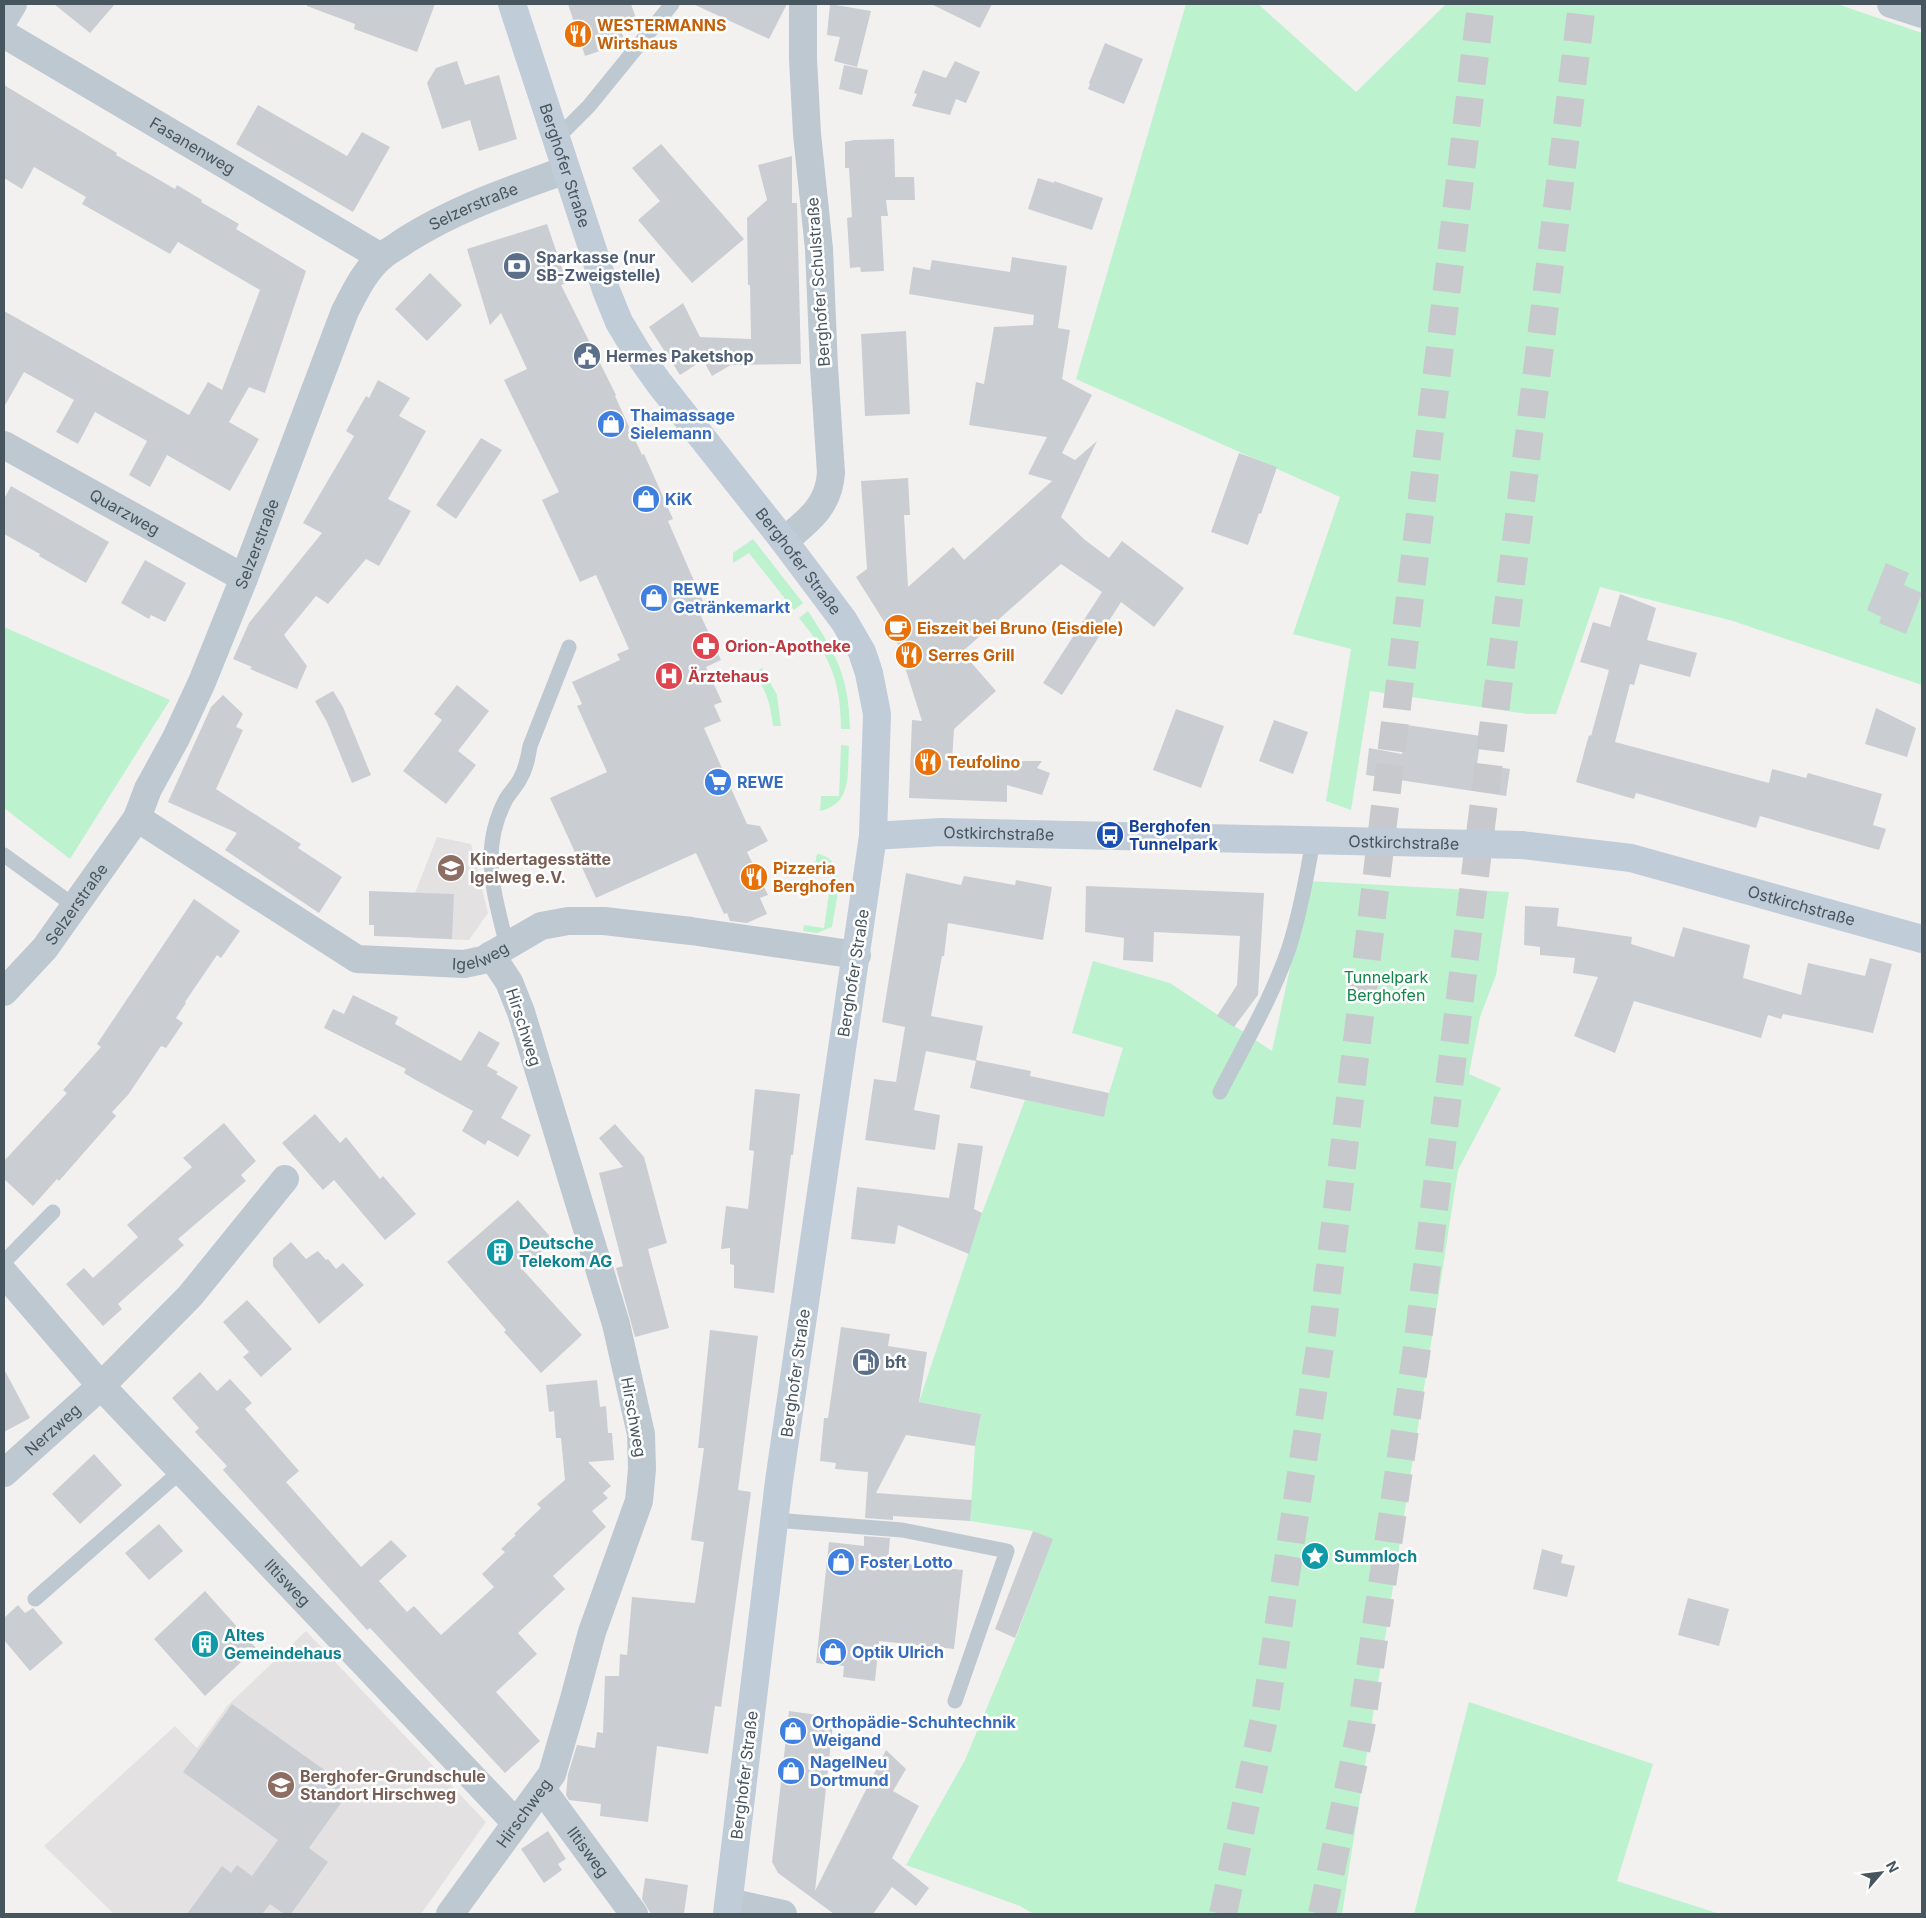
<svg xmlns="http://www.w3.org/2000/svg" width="1926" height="1918" font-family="Inter,sans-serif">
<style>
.education{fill:#e4e1e2}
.green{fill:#bdf2cf}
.building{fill:#caced3}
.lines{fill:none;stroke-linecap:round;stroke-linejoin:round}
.highway-tunnel{stroke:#c8c9cc;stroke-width:28;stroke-dasharray:28 14;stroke-linecap:butt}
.lane{stroke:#bdc8d0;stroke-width:15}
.street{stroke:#bdc8d0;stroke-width:28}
.secondary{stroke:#c0ccd8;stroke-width:28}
.labels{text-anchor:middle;stroke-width:5;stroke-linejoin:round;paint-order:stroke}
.food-label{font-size:16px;font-weight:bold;fill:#c56008;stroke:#fff;text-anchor:start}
.street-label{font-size:16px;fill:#47555f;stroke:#fff}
.service-label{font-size:16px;font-weight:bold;fill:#4e5e75;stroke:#fff;text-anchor:start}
.shop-label{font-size:16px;font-weight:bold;fill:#366cbe;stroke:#fff;text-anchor:start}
.health-label{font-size:16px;font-weight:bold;fill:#be3a42;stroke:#fff;text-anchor:start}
.transit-label{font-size:16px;font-weight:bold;fill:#164399;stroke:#fff;text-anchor:start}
.education-label{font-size:16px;font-weight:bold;fill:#785e54;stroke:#fff;text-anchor:start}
.park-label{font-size:16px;fill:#128648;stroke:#fff}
.culture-label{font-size:16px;font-weight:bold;fill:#0d838f;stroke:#fff;text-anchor:start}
</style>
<rect width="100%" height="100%" fill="#f3f0f0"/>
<path class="education" d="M437 837 471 844 488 913 469 940 414 938 415 893Z
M306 1631 486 1822 421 1914H114L44 1846 175 1726 197 1748 228 1705Z"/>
<path class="green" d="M1186 4H1258L1356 92 1446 4H1837L1922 33V685L1733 621 1600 587 1556 714H1527L1370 691 1351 810 1326 801 1351 649 1293 634 1340 497 1076 379Z
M753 539 803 603 794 610 749 553 733 563V553Z
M808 611C836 654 849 676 850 729H841C841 681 829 654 799 618Z
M4 627 170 700 70 859 4 808Z
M762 668 777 695 781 726H773C770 703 767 692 754 673Z
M841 745 849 746C847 772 853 804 820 811L821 796H839Z
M817 854C850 858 835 905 832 927L817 933 803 931 804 925 824 928 833 866 815 863Z
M1309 881 1509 892 1496 975 1480 1017 1469 1074 1501 1088 1458 1170 1342 1914H1034L1020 1906 906 1865 965 1760 1015 1640 1052 1540 1033 1531 970 1521 975 1446 981 1414 919 1402 982 1213 1025 1100 1104 1116 1109 1093 1123 1048 1072 1033 1093 961 1170 983 1272 1051Z
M1469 1702 1653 1764 1617 1881 1720 1914H1414Z"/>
<path class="building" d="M54 4H115L90 33Z
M307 4H435L417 52 354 29 355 24 307 6Z
M568 4H631L637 21 621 30 625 43 585 56Z
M693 4H787L769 39Z
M830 4 871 11 857 67 834 61 840 37 827 35Z
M931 4H992L980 28Z
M1105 43 1143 59 1124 104 1088 89 1090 84 1089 83Z
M457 61 465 85 499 75 517 139 479 151 470 120 442 129 427 83 436 68Z
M955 61 980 72 966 103 956 99 950 115 912 106 917 94 914 93 923 70 946 78Z
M844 65 868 70 862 95 839 89Z
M4 85 117 153 116 155 175 189 177 185 202 200 201 202 239 224 236 229 306 271 265 393 249 387 229 422 259 439 230 491 167 455 150 487 129 475 147 441 95 412 78 444 56 432 74 400 24 372 4 407V311L189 415 208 382 222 390 260 290 178 242 170 254 82 204 86 197 34 167 22 189 4 178Z
M258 105 347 156 362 132 390 147 353 212 236 144Z
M894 139 895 177H914L915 200H886L888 216H881L884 271 861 272 860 267 850 268 847 218 852 217 849 168H845V142L854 140Z
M661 144 744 239 692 283 638 220 660 201 632 168Z
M792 156V203H797L801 364 731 365 712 376 703 360 680 375 649 327 683 303 700 337 751 339 750 285H748L747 218 767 200 758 165Z
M1038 178 1054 183V181L1103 198 1092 230 1028 209Z
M547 224 567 283 561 285 616 395 615 396 642 455 644 454 673 519 668 521 708 613 701 616 721 660 706 667 722 702 714 705 721 721 704 728 747 824 760 826 768 841 747 852 768 895 760 898 767 914 747 923 730 921 727 913 724 914 696 853 596 898 550 798 607 772 577 706 582 704 572 682 620 660 617 654 629 649 596 575 580 582 542 500 559 492 504 380 527 369 501 313 490 325 467 249Z
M1012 257 1067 266 1058 328 1070 330 1062 379 1092 395 1062 453 1075 460 1097 441 1061 517 1085 540 1109 558 1122 541 1184 588 1154 627 1121 602 1062 695 1043 683 1102 592 1061 564 962 652 996 691 954 729 952 761H1042L1037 768 1050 773 1042 795 1007 785V802L909 798 912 720 922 721 897 642 856 577 867 569 861 481 908 478 910 515H904L908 587 953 547 964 560 1052 481 1028 474 1047 437 969 425 976 382 984 384 994 327 1033 325 1034 315 909 294 913 267 930 270 932 260 1010 272Z
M430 273 462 305 427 341 395 309Z
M906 331 910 414 865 416 861 334Z
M378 380 410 398 399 416 426 431 388 499 411 511 379 566 366 559 328 604 316 596 284 635 307 666 297 689 250 669 252 667 233 659 249 623 322 533 303 523 354 436 346 431 366 396 369 398Z
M481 438 502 450 456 519 436 505Z
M1239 453 1277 467 1261 514 1259 513 1248 545 1211 532Z
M11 486 109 542 86 583 39 556 40 554 4 534V499Z
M145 560 186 583 165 622 151 615 149 619 121 603Z
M1886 563 1909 573 1904 585 1922 593 1906 634 1879 623 1881 617 1867 610Z
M1620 594 1656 608 1647 640 1697 653 1690 677 1640 664 1634 685 1630 684 1615 742 1769 783 1772 769 1806 778 1808 773 1882 794 1873 825 1886 829 1879 850 1760 816 1756 828 1636 793 1634 799 1576 782 1589 735 1591 736 1609 670 1580 662 1593 622 1610 627Z
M457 685 489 711 458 751 476 765 446 804 403 771 442 720 434 714Z
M333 691 343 707 371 775 352 783 327 722 315 701Z
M223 695 243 714 236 727 243 730 216 789 301 844 298 848 342 877 319 913 225 850 237 833 168 802 211 707Z
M1876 708 1916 728 1907 757 1865 744Z
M1176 709 1224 726 1201 788 1153 770Z
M1274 720 1308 732 1293 774 1259 761Z
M1407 725 1481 736 1477 764 1510 769 1506 796 1366 775 1369 748 1402 754Z
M906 873 961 885 964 876 1015 885 1016 880 1052 887 1043 940 948 923 944 956H942L931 1016 983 1026 976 1060 1031 1071 1030 1076 1109 1093 1104 1117 970 1088 976 1061 926 1051 914 1110 940 1115 935 1150 865 1140 874 1079 896 1082 905 1027 882 1022Z
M1086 886 1264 893 1258 995 1234 1027 1217 1016 1237 985 1240 936 1154 932 1153 962 1123 960 1124 938 1085 932Z
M369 891 454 894 452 939 374 936V925H369Z
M194 899 240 931 221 958 217 955 185 1002 186 1003 176 1018 183 1023 166 1048 161 1046 128 1095 112 1112 116 1116 59 1181 57 1179 33 1206 4 1179V1161L67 1093 63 1090 101 1047 97 1044Z
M1525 906 1559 908 1557 926 1632 937 1631 944 1674 957 1683 927 1750 945 1743 978 1801 995 1808 963 1865 976 1870 958 1892 964 1873 1033 1783 1014 1781 1019 1768 1015 1761 1038 1634 1001 1615 1053 1574 1036 1598 977 1573 973 1575 958 1540 955V947L1524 945Z
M353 995 398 1017 395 1024 461 1061 479 1031 500 1043 487 1066 498 1072 496 1074 518 1087 501 1118 531 1135 518 1157 488 1140 485 1145 462 1131 473 1111 414 1079 404 1073 406 1069 324 1028 333 1009 344 1014Z
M755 1089 800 1094 793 1155H791L774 1293 734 1288V1265L730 1264V1248L721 1249 726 1206 748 1209 754 1151 749 1150Z
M315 1114 340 1143 346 1137 380 1179 383 1176 416 1214 385 1240 334 1180 323 1190 282 1143Z
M224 1123 256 1161 241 1175 246 1181 178 1239 184 1245 118 1304 122 1309 103 1326 66 1284 84 1268 93 1278 138 1237 127 1225 192 1167 183 1158Z
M615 1124 644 1157 667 1243 648 1249 669 1328 635 1337 616 1268 623 1266 599 1173 623 1167 599 1138Z
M958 1143 983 1146 974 1209 982 1213 969 1254 898 1225 895 1244 851 1239 857 1187 949 1198Z
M518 1200 554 1241 522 1269 582 1335 541 1373 504 1332 506 1330 447 1262Z
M291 1242 306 1259 318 1251 326 1260 328 1259 336 1269 343 1263 364 1285 319 1324 273 1266V1258Z
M247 1300 292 1349 261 1377 243 1357 249 1352 223 1322Z
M841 1327 890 1334 888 1346 927 1352 919 1402 981 1414 975 1446 906 1435 876 1493 972 1500 970 1521 893 1516V1520L865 1518 868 1472 835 1469 836 1463 820 1461 824 1418H828Z
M710 1330 758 1336 738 1490 751 1492 721 1707 715 1706 708 1754 657 1746 648 1822 600 1816 601 1804 569 1800 566 1795 568 1774 577 1745 595 1748 597 1732 603 1733 605 1676H619L620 1654 627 1655 632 1597 695 1603 704 1542 691 1540 704 1448H698Z
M4 1369 30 1418 4 1432Z
M200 1372 217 1391 230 1379 252 1403 245 1409 299 1471 286 1482 361 1567 391 1540 407 1556 379 1581 407 1612 414 1606 441 1635 494 1587 482 1574 505 1552 501 1549 516 1535 514 1534 541 1508 537 1504 565 1480 561 1438H556L554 1411 549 1412 546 1385 597 1380 600 1407 606 1406 608 1433H612L614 1460 588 1462 611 1486 603 1493 608 1498 592 1511 606 1527 553 1576 565 1589 518 1633 537 1654 496 1692 540 1741 505 1773 370 1628 367 1630 223 1470 227 1466 195 1432 199 1428 172 1398Z
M94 1454 122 1485 80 1524 52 1494Z
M159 1524 183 1551 149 1580 125 1553Z
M1033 1531 1053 1539 1015 1638 995 1629Z
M864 1536 890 1538 888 1562 963 1570 954 1649 879 1641 875 1681 843 1677 844 1666 816 1663 829 1542 864 1546Z
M1542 1549 1563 1555 1561 1563 1575 1566 1567 1597 1533 1589Z
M205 1591 256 1648 205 1696 154 1639Z
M1688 1598 1729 1609 1719 1646 1678 1635Z
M18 1605 25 1613 33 1608 63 1643 30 1671 4 1640V1618Z
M232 1704 351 1789 309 1848 328 1862 291 1914H284L270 1904 262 1914H187L222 1866 231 1873 237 1865 252 1876 278 1840 183 1772Z
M789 1711 825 1716V1722L833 1723 815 1891 886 1750 906 1769 893 1791 919 1806 892 1858 929 1888 916 1906 892 1887 873 1914H834L778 1873 772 1862Z
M548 1831 566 1859 558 1864 562 1870 544 1883 521 1849Z
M645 1878 688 1885 684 1914H651L642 1899Z"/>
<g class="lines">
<path class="highway-tunnel" d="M1223 1914 1266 1709 1322 1333 1481 4
M1322 1914 1361 1728 1417 1348 1582 4"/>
<path class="lane" d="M557 138 589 106 672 4
M4 855 76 907
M507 947C495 895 479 852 505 801 509 793 516 787 520 779 526 769 528 758 530 746L569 647
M1220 1092C1244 1045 1272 998 1289 948 1300 913 1307 876 1313 840
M4 1262 53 1212
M774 1520 902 1530 1007 1551 955 1701
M35 1599 181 1471"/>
<g class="street">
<path d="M1891 4 1922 14"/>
<path d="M4 19 13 4"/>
<path id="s1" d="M4 34 381 257"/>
<path id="s2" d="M4 445 244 578"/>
<path d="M784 541C808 521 829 506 831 473L824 367 819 249 807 134 803 59V4"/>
<path id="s3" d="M137 818 357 959 464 964 483 960 541 926 568 921H604L691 931 857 955"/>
<path id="s4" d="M4 992 45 948 137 818 148 789 176 738 202 682 244 578 345 311C355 292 364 272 381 257 388 251 398 246 406 240 456 208 511 190 566 170"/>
<path id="s5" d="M4 1273 101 1386 516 1823"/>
<path id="s6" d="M4 1473 101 1386 190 1296 285 1179"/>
<path id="s7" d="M542 1789 634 1914"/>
<path d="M729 1902 783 1914"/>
<path id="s8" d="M450 1914 552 1774 574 1699 592 1632 639 1501 642 1469 641 1434 616 1324 521 1012 509 982 491 955"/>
</g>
<g class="secondary">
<path id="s9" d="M512 4 606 290 619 322 637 352 659 383 784 541 844 621 862 652 869 673 877 714 873 836 779 1481 727 1914"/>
<path id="s10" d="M873 836 941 832 1522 845 1631 858 1922 939"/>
</g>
</g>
<defs>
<symbol id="restaurant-disc" viewBox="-11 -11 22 22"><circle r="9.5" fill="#e8710a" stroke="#fff"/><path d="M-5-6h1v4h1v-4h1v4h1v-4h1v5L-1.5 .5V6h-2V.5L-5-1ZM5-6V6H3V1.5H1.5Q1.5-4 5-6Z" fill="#fff"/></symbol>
<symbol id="bank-disc" viewBox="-11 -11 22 22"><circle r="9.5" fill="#5c6f8a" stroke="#fff"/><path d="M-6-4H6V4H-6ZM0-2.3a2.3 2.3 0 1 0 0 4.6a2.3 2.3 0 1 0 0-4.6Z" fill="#fff"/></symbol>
<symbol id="civic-disc" viewBox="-11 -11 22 22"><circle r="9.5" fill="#5c6f8a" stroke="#fff"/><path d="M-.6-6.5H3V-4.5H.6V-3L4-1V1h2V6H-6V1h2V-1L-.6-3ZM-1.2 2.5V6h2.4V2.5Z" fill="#fff"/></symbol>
<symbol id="shop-disc" viewBox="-11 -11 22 22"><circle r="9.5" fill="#3f7fe0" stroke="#fff"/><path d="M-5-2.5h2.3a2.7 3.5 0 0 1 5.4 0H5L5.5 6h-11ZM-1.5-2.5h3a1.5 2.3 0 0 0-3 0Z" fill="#fff"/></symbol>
<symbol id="cafe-disc" viewBox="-11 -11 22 22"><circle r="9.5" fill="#e8710a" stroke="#fff"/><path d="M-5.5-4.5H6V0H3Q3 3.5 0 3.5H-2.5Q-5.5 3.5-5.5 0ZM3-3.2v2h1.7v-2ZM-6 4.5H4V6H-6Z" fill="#fff"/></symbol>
<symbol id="pharmacy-disc" viewBox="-11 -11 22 22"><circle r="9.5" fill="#e0444e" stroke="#fff"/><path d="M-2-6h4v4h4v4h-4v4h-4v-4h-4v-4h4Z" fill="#fff"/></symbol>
<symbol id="hospital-disc" viewBox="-11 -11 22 22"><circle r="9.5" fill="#e0444e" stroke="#fff"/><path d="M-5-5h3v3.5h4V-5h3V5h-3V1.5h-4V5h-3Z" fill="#fff"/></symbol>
<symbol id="supermarket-disc" viewBox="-11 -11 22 22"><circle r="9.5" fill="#3f7fe0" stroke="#fff"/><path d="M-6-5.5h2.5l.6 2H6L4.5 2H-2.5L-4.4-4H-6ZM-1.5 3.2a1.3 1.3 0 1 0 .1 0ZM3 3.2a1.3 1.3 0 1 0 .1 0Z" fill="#fff"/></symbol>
<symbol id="bus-disc" viewBox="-11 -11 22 22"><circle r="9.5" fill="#1a4fb4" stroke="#fff"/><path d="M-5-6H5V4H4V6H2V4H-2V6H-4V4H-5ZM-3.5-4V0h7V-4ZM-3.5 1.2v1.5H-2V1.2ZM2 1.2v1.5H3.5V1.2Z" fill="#fff"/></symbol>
<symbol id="school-disc" viewBox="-11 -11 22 22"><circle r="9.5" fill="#8d6e63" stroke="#fff"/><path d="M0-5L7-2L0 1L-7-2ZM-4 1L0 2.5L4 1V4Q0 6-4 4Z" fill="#fff"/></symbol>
<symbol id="building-disc" viewBox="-11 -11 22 22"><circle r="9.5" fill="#0f9aa8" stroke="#fff"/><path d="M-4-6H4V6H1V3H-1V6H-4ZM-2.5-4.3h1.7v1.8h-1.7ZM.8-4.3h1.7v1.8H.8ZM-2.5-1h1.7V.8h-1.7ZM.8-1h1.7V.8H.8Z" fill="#fff"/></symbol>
<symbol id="fuel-disc" viewBox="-11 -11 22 22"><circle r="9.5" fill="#5c6f8a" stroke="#fff"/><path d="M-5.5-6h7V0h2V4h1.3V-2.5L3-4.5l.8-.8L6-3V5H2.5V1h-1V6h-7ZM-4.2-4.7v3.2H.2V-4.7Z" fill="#fff"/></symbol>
<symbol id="sight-disc" viewBox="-11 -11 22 22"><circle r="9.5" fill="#0f9aa8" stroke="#fff"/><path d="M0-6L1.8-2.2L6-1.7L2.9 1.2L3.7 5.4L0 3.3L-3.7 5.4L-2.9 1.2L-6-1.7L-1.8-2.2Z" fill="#fff"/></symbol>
</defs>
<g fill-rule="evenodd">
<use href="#restaurant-disc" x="562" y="18" width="32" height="32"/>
<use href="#bank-disc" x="501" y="250" width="32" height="32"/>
<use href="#civic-disc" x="571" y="340" width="32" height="32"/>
<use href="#shop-disc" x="595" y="408" width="32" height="32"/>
<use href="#shop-disc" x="630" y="483" width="32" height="32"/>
<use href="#shop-disc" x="638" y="582" width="32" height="32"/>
<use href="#cafe-disc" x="882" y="612" width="32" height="32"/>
<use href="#pharmacy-disc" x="690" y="630" width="32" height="32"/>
<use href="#restaurant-disc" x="893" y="639" width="32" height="32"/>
<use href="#hospital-disc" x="653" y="660" width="32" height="32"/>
<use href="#restaurant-disc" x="912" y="746" width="32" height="32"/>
<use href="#supermarket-disc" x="702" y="766" width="32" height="32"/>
<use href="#bus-disc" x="1094" y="819" width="32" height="32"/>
<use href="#school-disc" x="435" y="852" width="32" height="32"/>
<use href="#restaurant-disc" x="738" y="861" width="32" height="32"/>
<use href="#building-disc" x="484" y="1236" width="32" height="32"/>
<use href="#fuel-disc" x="850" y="1346" width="32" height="32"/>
<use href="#sight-disc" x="1299" y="1540" width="32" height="32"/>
<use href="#shop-disc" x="825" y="1546" width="32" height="32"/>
<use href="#building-disc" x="189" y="1628" width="32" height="32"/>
<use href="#shop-disc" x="817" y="1636" width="32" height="32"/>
<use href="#shop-disc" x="777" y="1715" width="32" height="32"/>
<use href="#shop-disc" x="775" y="1755" width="32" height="32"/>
<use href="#school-disc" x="265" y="1769" width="32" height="32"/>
</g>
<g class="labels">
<g class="food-label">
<text x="597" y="31">WESTERMANNS<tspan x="597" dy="18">Wirtshaus</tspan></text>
<text x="917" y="634">Eiszeit bei Bruno (Eisdiele)</text>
<text x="928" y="661">Serres Grill</text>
<text x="947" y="768">Teufolino</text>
<text x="773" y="874">Pizzeria<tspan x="773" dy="18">Berghofen</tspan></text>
</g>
<g class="street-label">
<text dy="6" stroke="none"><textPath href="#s1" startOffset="219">Fasanenweg</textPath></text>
<text dy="6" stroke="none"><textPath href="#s9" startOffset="170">Berghofer Straße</textPath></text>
<text dy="6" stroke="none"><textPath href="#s4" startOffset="939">Selzerstraße</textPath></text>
<text transform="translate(818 282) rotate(-94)" y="6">Berghofer Schulstraße</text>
<text dy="6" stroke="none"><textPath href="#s2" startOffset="138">Quarzweg</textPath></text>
<text dy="6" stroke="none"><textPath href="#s4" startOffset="519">Selzerstraße</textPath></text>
<text dy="6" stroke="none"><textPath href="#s9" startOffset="635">Berghofer Straße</textPath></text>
<text dy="6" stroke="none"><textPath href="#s10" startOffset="126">Ostkirchstraße</textPath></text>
<text dy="6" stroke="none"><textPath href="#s10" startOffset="531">Ostkirchstraße</textPath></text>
<text dy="6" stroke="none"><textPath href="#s4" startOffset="114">Selzerstraße</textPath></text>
<text dy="6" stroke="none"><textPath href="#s10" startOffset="936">Ostkirchstraße</textPath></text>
<text dy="6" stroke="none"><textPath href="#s3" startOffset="386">Igelweg</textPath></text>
<text transform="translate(853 973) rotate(-81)" y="6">Berghofer Straße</text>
<text transform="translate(524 1027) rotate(72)" y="6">Hirschweg</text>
<text transform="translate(795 1373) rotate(-82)" y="6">Berghofer Straße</text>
<text transform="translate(634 1417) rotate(80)" y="6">Hirschweg</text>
<text dy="6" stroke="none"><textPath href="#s6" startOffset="65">Nerzweg</textPath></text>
<text dy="6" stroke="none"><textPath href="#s5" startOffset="420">Iltisweg</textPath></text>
<text transform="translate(744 1775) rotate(-83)" y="6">Berghofer Straße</text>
<text dy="6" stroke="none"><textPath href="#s8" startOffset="125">Hirschweg</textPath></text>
<text dy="6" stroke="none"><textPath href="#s7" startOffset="78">Iltisweg</textPath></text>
</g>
<g class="service-label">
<text x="536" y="263">Sparkasse (nur<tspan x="536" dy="18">SB-Zweigstelle)</tspan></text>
<text x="606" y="362">Hermes Paketshop</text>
<text x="885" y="1368">bft</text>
</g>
<g class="shop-label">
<text x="630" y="421">Thaimassage<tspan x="630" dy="18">Sielemann</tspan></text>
<text x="665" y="505">KiK</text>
<text x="673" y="595">REWE<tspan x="673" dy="18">Getränkemarkt</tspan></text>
<text x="737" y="788">REWE</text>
<text x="860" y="1568">Foster Lotto</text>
<text x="852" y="1658">Optik Ulrich</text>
<text x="812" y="1728">Orthopädie-Schuhtechnik<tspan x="812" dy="18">Weigand</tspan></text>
<text x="810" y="1768">NagelNeu<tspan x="810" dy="18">Dortmund</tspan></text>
</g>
<g class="health-label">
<text x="725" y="652">Orion-Apotheke</text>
<text x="688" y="682">Ärztehaus</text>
</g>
<g class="transit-label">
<text x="1129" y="832">Berghofen<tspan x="1129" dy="18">Tunnelpark</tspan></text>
</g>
<g class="education-label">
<text x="470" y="865">Kindertagesstätte<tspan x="470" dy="18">Igelweg e.V.</tspan></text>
<text x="300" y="1782">Berghofer-Grundschule<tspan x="300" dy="18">Standort Hirschweg</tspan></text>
</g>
<g class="park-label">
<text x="1386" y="983">Tunnelpark<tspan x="1386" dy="18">Berghofen</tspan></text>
</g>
<g class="culture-label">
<text x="519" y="1249">Deutsche<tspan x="519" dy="18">Telekom AG</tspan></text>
<text x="1334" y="1562">Summloch</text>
<text x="224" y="1641">Altes<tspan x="224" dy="18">Gemeindehaus</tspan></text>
</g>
</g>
<rect width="1926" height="1918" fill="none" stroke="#47555f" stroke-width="10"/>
<g transform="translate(1881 1873) rotate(62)" stroke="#ffffff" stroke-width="4" paint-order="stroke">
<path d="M0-4L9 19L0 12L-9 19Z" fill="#47555f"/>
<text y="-8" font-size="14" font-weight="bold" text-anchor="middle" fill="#47555f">N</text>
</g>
</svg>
